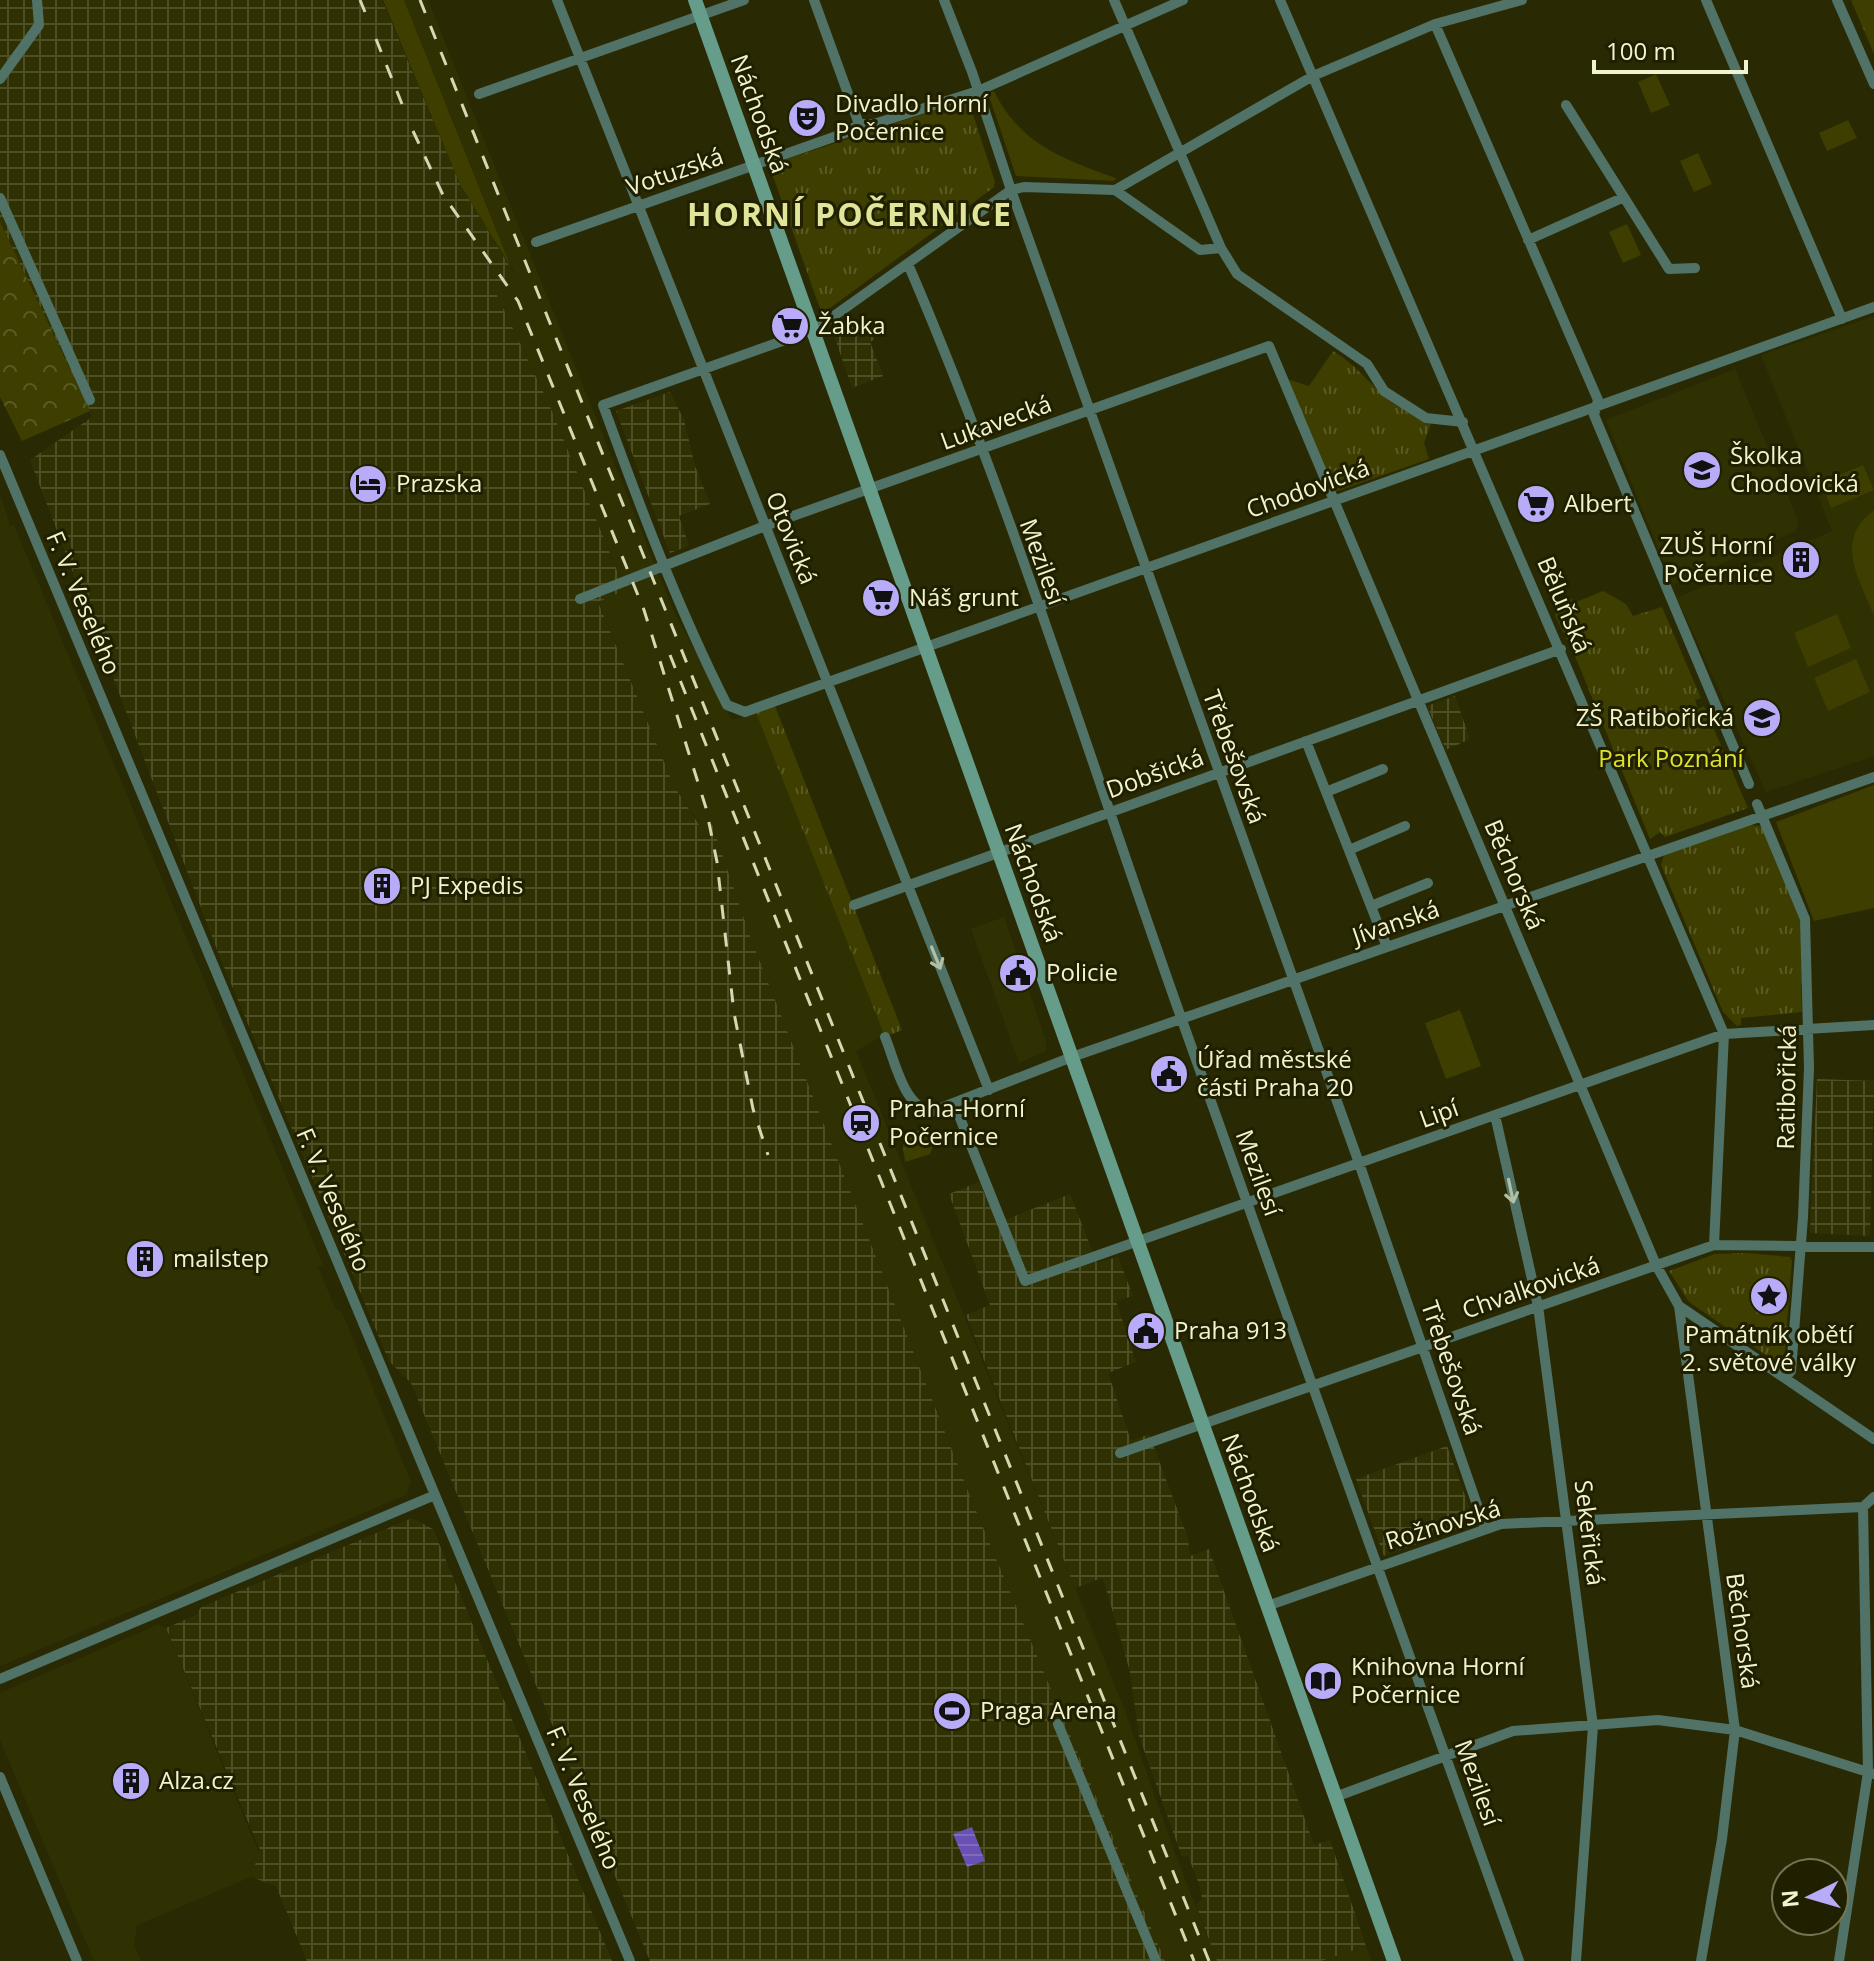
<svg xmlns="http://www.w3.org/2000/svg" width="1874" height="1961" font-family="'Open Sans',sans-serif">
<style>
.built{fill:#303103}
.industrial{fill:url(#industrial-grid)}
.grass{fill:#3d3e00}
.forest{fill:url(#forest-crowns)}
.park{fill:url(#park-tufts)}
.water{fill:url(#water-rules)}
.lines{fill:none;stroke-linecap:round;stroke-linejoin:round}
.street{stroke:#507267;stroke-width:10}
.secondary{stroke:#659c8a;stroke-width:14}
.rail{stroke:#d6d8b3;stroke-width:3;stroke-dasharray:14 14;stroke-linecap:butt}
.oneway{stroke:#b1c0a5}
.labels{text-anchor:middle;stroke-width:6;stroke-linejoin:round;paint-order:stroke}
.poi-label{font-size:24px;fill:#f1f4cf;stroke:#202000;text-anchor:start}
.street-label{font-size:24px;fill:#f1f4cf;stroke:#202000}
.park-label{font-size:24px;fill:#dee32e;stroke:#202000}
.district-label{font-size:32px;font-weight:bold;letter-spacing:2px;fill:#e0e59a;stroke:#202000}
</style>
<defs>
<pattern id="industrial-grid" width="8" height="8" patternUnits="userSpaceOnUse" patternTransform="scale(2)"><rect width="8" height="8" fill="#303103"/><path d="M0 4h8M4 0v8" fill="none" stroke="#4e4f27"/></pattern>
<pattern id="forest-crowns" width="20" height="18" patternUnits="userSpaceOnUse" patternTransform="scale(2)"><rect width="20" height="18" fill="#3d3e00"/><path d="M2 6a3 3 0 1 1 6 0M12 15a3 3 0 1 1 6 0" fill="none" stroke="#5a5a24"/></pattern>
<pattern id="park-tufts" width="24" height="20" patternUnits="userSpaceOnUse" patternTransform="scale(2)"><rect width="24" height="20" fill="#3d3e00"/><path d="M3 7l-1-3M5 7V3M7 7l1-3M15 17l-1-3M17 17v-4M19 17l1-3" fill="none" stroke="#5a5a24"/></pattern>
<pattern id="water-rules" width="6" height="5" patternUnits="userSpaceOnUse" patternTransform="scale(2)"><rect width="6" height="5" fill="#6950b5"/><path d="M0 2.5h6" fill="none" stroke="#7f6abe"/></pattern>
</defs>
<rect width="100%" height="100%" fill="#292a03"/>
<path class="built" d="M404 0H428L674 612 732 720 756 713 884 1035 856 1051 1124 1708 1173 1848 1217 1961H1165L972 1501 751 939 712 824 701 826 674 786 598 601 625 589 549 404 492 286 514 273Z
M1874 316V756L1766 792 1677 598 1832 531 1761 355Z
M1735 369 1798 520 1796 531 1673 585 1606 420Z
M0 493 10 526 14 525 323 1265 318 1267 335 1308 342 1312 411 1482 406 1495 0 1666Z
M1004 917 1046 1041V1051L1019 1063 971 929Z
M157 1625 166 1628 260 1856 251 1877 137 1925 134 1945 141 1961H94L0 1740V1693Z
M1366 1946 1372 1961H1321Z"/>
<path class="industrial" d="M0 0H382L460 184 514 274 493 287 549 404 625 590 598 602 674 786 700 826 712 824 751 939 972 1501 1165 1961H650L411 1383 389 1361 219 955 30 460 92 417 0 222Z
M850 316 854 327H867L872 330 875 339 870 342 883 376 852 388 832 330Z
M670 392 684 420 695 466 710 504 679 516 689 546 670 553 616 411Z
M1455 696 1470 739 1446 750 1427 706Z
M1817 1079 1874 1081 1870 1236 1810 1233Z
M979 1182 997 1223 1070 1194 1097 1263 1118 1257 1133 1296 1116 1301 1136 1362 1108 1373 1131 1441 1149 1434 1188 1538 1190 1556 1209 1549 1314 1845 1330 1840 1366 1946 1321 1961H1217L1196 1905 1202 1899 1200 1887 1188 1856 1182 1857 1139 1736 1130 1672 1105 1585 1102 1578 1075 1588 966 1315 990 1305 949 1194Z
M1447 1446 1475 1523 1384 1556 1356 1479Z
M412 1518 433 1529 612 1961H307L276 1886 251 1877 260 1850 166 1628 196 1615 201 1607Z"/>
<path class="grass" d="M383 0H404L512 269 460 184Z
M1656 74 1670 105 1651 113 1638 82Z
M994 91C1020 144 1063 159 1116 178L1114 181 1016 176 988 93Z
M1848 120 1857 138 1827 151 1819 133Z
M1698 153 1712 184 1694 192 1680 161Z
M1627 224 1641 255 1623 263 1609 232Z
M1863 465 1874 490 1831 508 1821 483Z
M1874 510V616C1859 577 1833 541 1874 510Z
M1837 614 1851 648 1808 667 1794 633Z
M1856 659 1870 692 1828 711 1814 678Z
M1874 785V908L1814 921 1776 822Z
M1460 1010 1481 1066 1446 1079 1425 1023Z"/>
<path class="forest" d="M0 222 90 411 22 441 0 397Z"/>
<path class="park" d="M1851 0H1874V54Z
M968 99 995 182 993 188 822 314 769 165Z
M1333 351C1357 365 1370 385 1391 402 1403 410 1419 415 1432 421L1424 443 1429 459 1335 492 1287 379 1309 386Z
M1603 591 1626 604 1633 616 1662 607 1701 698 1695 700 1698 709 1704 706 1748 808 1665 837 1660 832 1650 839 1573 651 1555 616 1559 599 1567 596 1576 602Z
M775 706 902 1030 885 1037 756 713Z
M1750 825 1761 826 1765 832 1802 925 1801 963 1805 978 1801 984 1802 1012 1741 1018V1025L1737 1026 1723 1012 1661 865 1664 855Z
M930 1126 933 1146 930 1154 905 1162 902 1137Z
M1747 1253 1790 1257 1792 1261 1784 1360 1779 1364 1689 1302 1669 1271 1715 1254Z"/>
<path class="water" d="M972 1827 985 1861 967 1867 953 1834Z"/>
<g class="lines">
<path class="street" d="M557 0 989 1090
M814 0 859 124
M944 0 972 72 1011 190 1359 1163 1485 1528
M1114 0 1221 248
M1280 0 1724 1034 1714 1245
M1706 0 1842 319
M1837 0 1874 84
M1435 24 1598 400 1594 415 1749 784
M0 79 39 25 37 0
M479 94 744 0
M1566 105 1669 269 1695 268
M1115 190 1313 76 1435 24 1522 0
M0 198 90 400
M1528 240 1622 198
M536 242 848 132 859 124H874L978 91 1183 0
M908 264C1014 510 1093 771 1183 1023 1294 1336 1407 1648 1519 1961
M1463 422 1426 418 1384 391 1367 364 1237 274 1221 248 1200 250 1115 190 1024 187 1011 190 824 323 799 335 603 405C640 507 678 608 727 705L745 712 1874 307
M0 455 630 1961
M580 599 765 526 1269 346 1656 1265 1679 1306 1874 1439
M1306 741 1387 947
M1326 792 1383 769
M1757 804 1805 919 1809 1068 1803 1217 1791 1371 1785 1378
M1349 850 1405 826
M854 905 1561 649
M1371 906 1428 883
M885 1037C895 1060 904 1110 933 1111L1072 1057 1874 777
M954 1103 1025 1281 1724 1034 1874 1025
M1495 1115 1538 1306 1593 1726 1576 1961
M1679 1306 1735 1730 1722 1839 1701 1961
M1120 1453 1714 1245 1874 1247
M1267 1606 1501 1524 1863 1507 1874 1497
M0 1679 435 1495
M1058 1724 1156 1961
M0 1777 77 1961
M1335 1797 1513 1731 1658 1720 1735 1730 1874 1774
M1839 1961 1868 1772 1863 1507"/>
<path class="secondary" d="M695 0 1394 1961"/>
<path class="rail" d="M360 0 365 12
M420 0 1209 1961
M376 39 404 109
M413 131 443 195 518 301 644 610 706 808 717 862 734 1013 753 1109 768 1155
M670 655 1194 1961"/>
</g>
<defs><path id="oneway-shaft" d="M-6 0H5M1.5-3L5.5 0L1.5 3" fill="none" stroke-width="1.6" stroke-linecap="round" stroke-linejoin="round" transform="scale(2)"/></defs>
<g class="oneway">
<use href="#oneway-shaft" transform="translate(936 958) rotate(68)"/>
<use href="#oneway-shaft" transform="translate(1511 1191) rotate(78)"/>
</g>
<defs>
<symbol id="theatre-disc" viewBox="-11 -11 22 22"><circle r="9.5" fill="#b8abf7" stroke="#202000"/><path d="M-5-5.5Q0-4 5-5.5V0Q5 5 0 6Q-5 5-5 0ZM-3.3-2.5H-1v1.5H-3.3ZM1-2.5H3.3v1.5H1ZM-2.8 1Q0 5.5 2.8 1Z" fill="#111"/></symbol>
<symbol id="supermarket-disc" viewBox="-11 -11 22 22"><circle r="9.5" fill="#b8abf7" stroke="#202000"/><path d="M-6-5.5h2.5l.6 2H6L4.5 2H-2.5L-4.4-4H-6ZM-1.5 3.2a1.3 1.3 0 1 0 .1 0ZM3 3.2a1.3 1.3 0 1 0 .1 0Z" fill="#111"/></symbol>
<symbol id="school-disc" viewBox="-11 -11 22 22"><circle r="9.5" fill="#b8abf7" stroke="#202000"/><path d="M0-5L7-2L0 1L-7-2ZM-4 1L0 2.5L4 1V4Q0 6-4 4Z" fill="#111"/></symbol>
<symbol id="hotel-disc" viewBox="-11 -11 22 22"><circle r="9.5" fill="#b8abf7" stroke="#202000"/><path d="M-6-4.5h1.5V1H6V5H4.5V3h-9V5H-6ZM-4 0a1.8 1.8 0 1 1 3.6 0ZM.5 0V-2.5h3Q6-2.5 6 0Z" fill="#111"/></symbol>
<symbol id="building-disc" viewBox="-11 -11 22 22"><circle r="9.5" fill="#b8abf7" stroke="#202000"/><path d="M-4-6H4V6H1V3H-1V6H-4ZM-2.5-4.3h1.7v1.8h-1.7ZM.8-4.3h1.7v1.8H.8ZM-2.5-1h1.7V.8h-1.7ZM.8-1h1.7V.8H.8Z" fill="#111"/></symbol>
<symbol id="civic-disc" viewBox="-11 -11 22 22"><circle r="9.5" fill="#b8abf7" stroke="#202000"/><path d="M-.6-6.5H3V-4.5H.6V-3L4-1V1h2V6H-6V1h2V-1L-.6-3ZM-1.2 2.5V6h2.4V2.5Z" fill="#111"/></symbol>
<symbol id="station-disc" viewBox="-11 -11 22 22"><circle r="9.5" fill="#b8abf7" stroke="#202000"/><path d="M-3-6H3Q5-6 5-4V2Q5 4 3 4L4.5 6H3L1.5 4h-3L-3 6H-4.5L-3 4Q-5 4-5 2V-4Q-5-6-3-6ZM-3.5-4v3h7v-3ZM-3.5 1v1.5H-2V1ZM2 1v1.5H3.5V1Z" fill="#111"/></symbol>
<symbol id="sight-disc" viewBox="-11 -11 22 22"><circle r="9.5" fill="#b8abf7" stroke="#202000"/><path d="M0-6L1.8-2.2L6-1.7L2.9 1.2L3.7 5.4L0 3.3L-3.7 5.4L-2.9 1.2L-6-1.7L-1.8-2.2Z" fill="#111"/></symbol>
<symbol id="library-disc" viewBox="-11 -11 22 22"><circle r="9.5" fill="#b8abf7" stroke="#202000"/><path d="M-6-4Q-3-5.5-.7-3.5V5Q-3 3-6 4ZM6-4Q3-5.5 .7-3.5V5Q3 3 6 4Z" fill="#111"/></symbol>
<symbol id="stadium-disc" viewBox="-11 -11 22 22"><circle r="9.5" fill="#b8abf7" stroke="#202000"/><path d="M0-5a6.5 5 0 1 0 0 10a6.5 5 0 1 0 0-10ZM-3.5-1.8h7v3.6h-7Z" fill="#111"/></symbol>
</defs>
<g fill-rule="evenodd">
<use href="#theatre-disc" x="785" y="96" width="44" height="44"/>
<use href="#supermarket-disc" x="768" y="304" width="44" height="44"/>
<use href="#school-disc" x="1680" y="448" width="44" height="44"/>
<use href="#hotel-disc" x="346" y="462" width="44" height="44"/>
<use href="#supermarket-disc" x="1514" y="482" width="44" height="44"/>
<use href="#building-disc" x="1779" y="538" width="44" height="44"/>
<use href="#supermarket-disc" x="859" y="576" width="44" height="44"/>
<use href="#school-disc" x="1740" y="696" width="44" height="44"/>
<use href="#building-disc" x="360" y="864" width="44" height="44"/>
<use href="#civic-disc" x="996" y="951" width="44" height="44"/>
<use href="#civic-disc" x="1147" y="1052" width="44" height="44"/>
<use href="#station-disc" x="839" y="1101" width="44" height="44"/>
<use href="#building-disc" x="123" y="1237" width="44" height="44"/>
<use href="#sight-disc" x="1747" y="1274" width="44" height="44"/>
<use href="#civic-disc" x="1124" y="1309" width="44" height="44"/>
<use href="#library-disc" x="1301" y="1659" width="44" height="44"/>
<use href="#stadium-disc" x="930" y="1689" width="44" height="44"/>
<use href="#building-disc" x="109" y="1759" width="44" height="44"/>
</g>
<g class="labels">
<g class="poi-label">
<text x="835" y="112">Divadlo Horní<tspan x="835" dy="28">Počernice</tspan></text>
<text x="818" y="334">Žabka</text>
<text x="1730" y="464">Školka<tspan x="1730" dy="28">Chodovická</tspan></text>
<text x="396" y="492">Prazska</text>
<text x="1564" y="512">Albert</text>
<text x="1773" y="554" text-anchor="end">ZUŠ Horní<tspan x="1773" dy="28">Počernice</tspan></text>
<text x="909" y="606">Náš grunt</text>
<text x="1734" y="726" text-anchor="end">ZŠ Ratibořická</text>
<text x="410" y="894">PJ Expedis</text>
<text x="1046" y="981">Policie</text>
<text x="1197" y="1068">Úřad městské<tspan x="1197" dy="28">části Praha 20</tspan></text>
<text x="889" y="1117">Praha-Horní<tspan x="889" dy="28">Počernice</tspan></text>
<text x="173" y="1267">mailstep</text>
<text x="1174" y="1339">Praha 913</text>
<text x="1769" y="1343" text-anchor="middle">Památník obětí<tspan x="1769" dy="28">2. světové války</tspan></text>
<text x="1351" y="1675">Knihovna Horní<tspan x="1351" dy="28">Počernice</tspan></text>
<text x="980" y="1719">Praga Arena</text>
<text x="159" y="1789">Alza.cz</text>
</g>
<g class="street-label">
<text transform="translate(759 114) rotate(70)" y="8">Náchodská</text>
<text transform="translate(675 172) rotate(-19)" y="8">Votuzská</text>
<text transform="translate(996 423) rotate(-20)" y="8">Lukavecká</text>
<text transform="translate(1308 489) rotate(-20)" y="8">Chodovická</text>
<text transform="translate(791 538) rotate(68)" y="8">Otovická</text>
<text transform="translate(1042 562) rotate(70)" y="8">Mezilesí</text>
<text transform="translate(83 603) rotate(67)" y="8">F. V. Veselého</text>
<text transform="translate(1564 605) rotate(67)" y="8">Běluňská</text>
<text transform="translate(1234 757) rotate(70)" y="8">Třebešovská</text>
<text transform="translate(1155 774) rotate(-20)" y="8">Dobšická</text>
<text transform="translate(1514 875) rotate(67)" y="8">Běchorská</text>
<text transform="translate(1033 883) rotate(70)" y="8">Náchodská</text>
<text transform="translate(1396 923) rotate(-19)" y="8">Jívanská</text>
<text transform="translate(1787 1087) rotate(-89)" y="8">Ratibořická</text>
<text transform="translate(1439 1114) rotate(-20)" y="8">Lipí</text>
<text transform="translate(1258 1173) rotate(70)" y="8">Mezilesí</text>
<text transform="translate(333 1200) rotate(67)" y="8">F. V. Veselého</text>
<text transform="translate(1531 1288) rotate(-19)" y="8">Chvalkovická</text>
<text transform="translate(1451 1368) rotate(71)" y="8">Třebešovská</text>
<text transform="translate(1250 1493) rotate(70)" y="8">Náchodská</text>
<text transform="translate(1443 1525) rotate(-17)" y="8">Rožnovská</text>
<text transform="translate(1589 1533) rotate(83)" y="8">Sekeřická</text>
<text transform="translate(1742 1631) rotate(82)" y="8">Běchorská</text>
<text transform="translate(1477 1783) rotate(70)" y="8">Mezilesí</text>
<text transform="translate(583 1798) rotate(67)" y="8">F. V. Veselého</text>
</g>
<g class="park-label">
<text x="1671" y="767">Park Poznání</text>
</g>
<g class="district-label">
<text x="850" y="226">HORNÍ POČERNICE</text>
</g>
</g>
<g transform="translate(1810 1897) rotate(265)"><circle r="38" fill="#202000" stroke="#747553" stroke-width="2"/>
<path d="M0-6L14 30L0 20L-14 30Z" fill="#b8abf7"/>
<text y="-12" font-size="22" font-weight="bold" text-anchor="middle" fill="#f1f4cf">N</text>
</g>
<path d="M1594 60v12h152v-12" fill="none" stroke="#f1f4cf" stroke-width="4"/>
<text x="1606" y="60" font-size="24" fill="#f1f4cf" stroke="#202000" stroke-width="6" paint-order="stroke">100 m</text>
</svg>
